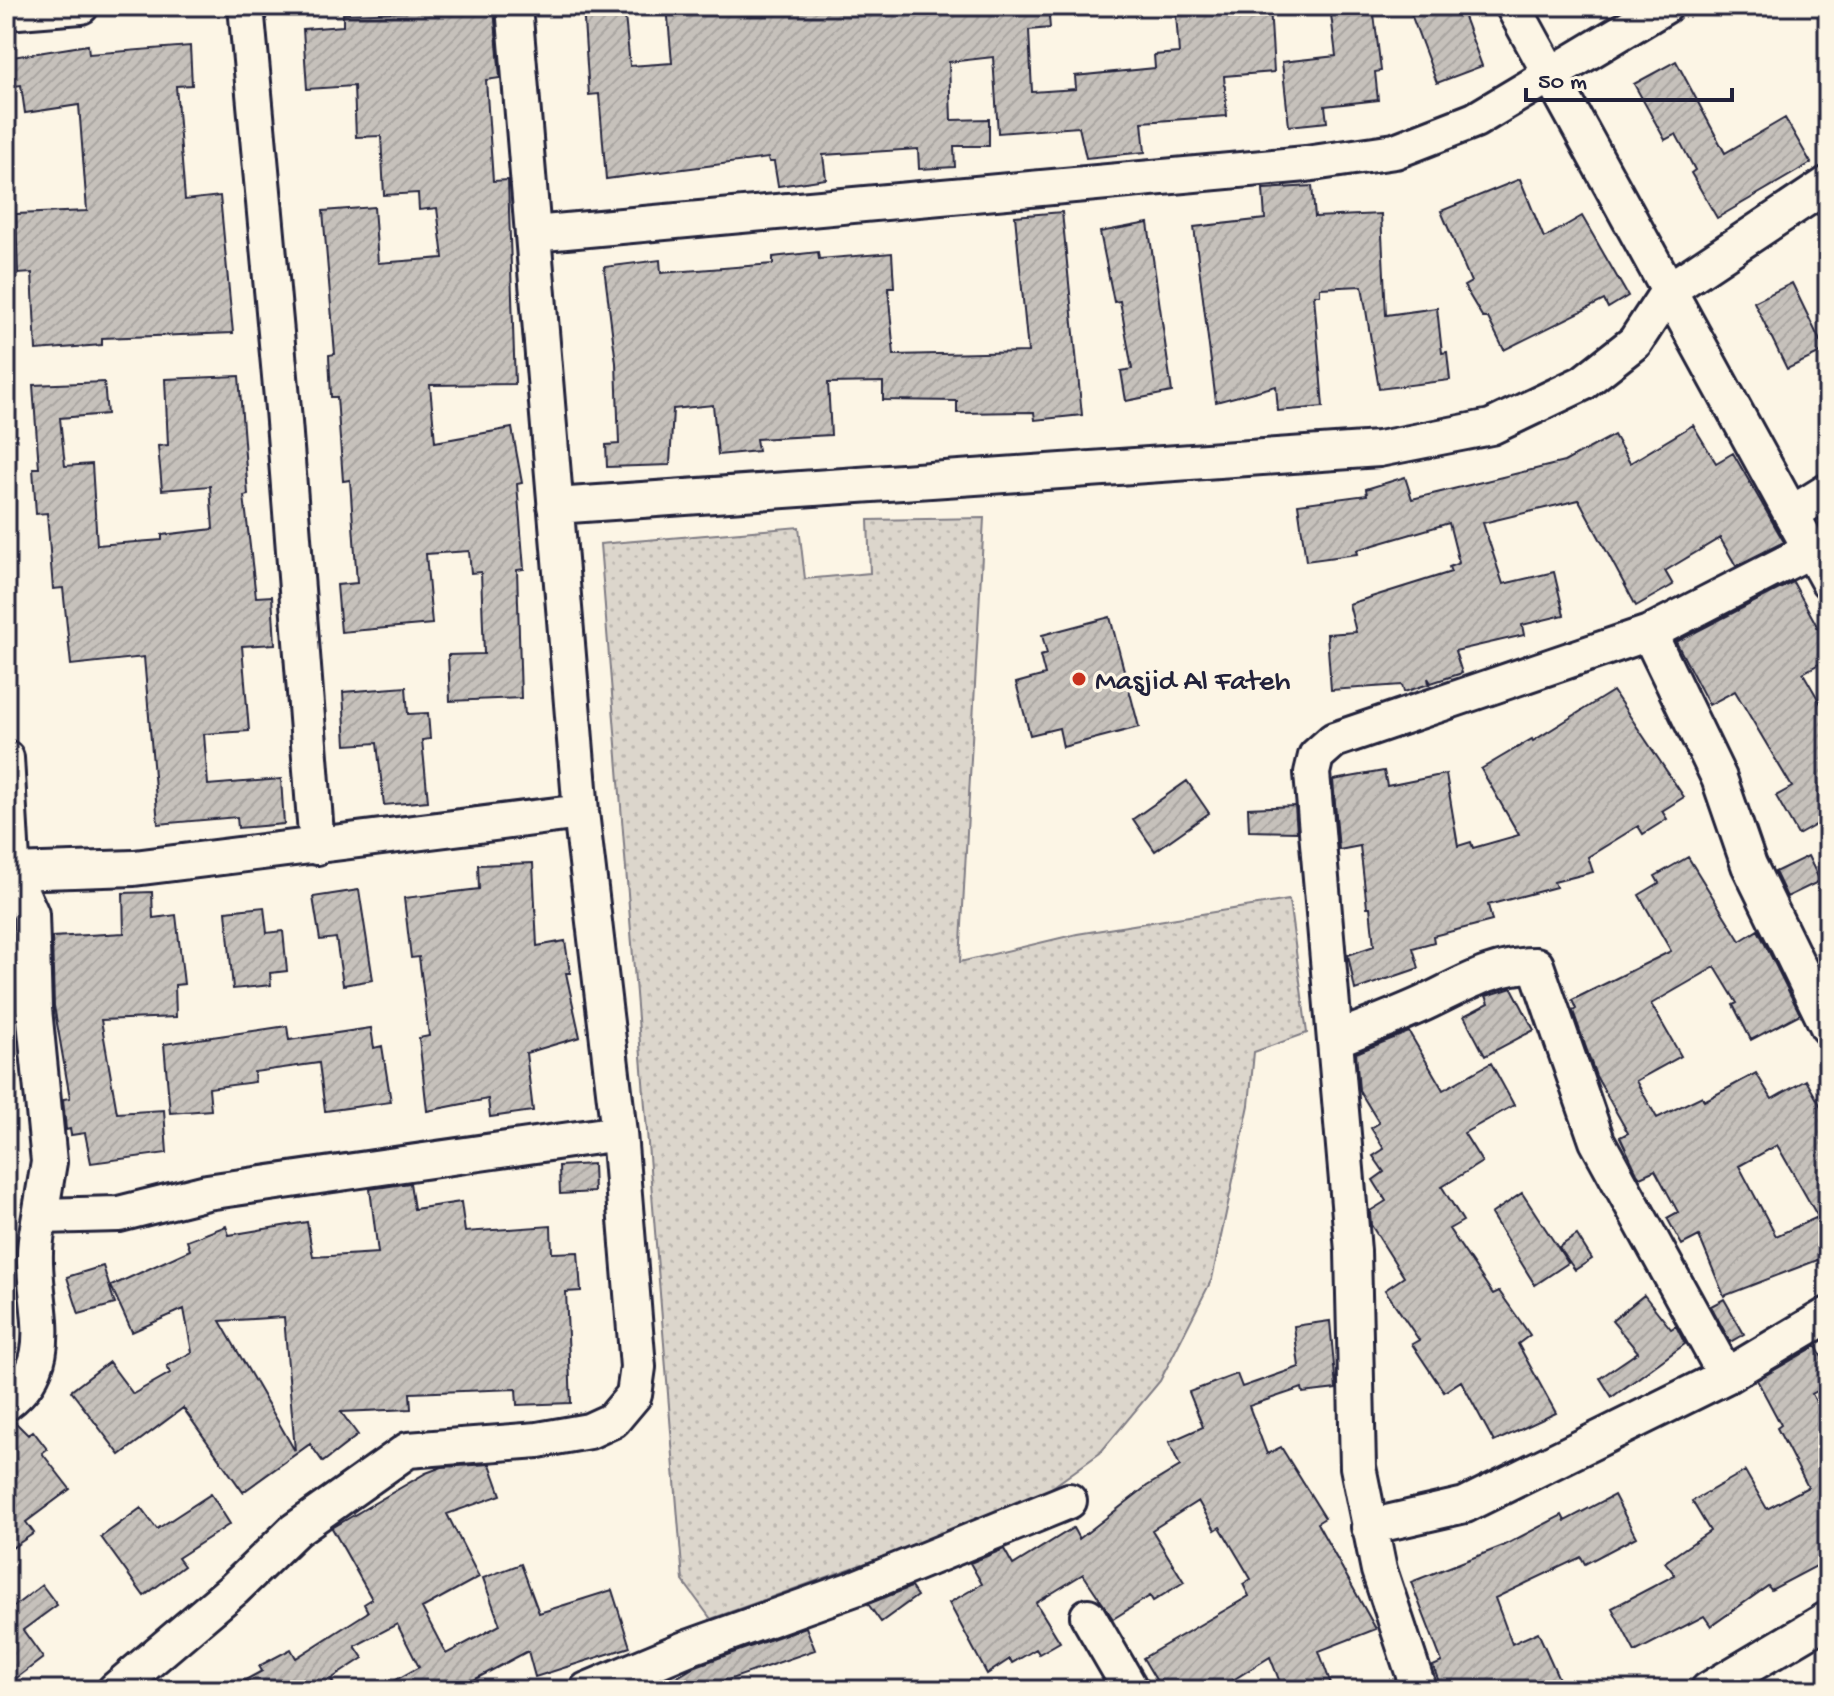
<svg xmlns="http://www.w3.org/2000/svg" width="1834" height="1696" font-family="'Gochi Hand',sans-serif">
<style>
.grass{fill:url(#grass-dots);stroke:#7f7c84;stroke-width:2}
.building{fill:url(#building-hatch);stroke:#22223b;stroke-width:2;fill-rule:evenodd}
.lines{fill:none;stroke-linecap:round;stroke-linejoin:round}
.minor-casing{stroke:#22223b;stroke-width:40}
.minor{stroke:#fcf5e5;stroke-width:34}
.poi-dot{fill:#c8321e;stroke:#fcf5e5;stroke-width:3}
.labels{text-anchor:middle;stroke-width:7;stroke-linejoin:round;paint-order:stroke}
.poi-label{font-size:30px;fill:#22223b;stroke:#fcf5e5;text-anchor:start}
</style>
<defs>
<pattern id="grass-dots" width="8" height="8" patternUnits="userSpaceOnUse" patternTransform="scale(2)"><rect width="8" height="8" fill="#dcd6cc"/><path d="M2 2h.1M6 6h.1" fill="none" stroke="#bcb7b0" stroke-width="1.8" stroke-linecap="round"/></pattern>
<pattern id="building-hatch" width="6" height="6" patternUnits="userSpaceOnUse" patternTransform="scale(2)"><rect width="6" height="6" fill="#c6c1bb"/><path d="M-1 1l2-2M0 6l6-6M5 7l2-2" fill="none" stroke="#aaa6a2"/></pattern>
</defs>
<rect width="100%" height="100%" fill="#fcf5e5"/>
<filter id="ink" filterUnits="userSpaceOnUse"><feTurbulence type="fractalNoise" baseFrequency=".0125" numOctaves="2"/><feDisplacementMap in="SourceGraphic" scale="16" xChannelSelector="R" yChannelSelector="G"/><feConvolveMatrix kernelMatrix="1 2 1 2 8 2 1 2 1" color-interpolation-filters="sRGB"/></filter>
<g filter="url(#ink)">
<path class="grass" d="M984 518 960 962 1077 934 1289 900 1307 1033 1254 1052 1249 1105 1212 1279 1160 1381 1100 1453 1029 1504 711 1619 683 1581 600 544 799 527 805 579 870 573 868 520Z"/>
<path class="building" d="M447 6V13L494 9 500 78 486 80 493 181 508 180 515 384 430 385 435 442 512 428 522 483 517 484 524 569 517 570 521 698 450 701 448 655 484 654 481 572 471 573 469 551 426 554 432 624 341 632 337 585 357 583 350 480 343 481 337 397H331L329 355 335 354 323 211 374 207 378 263 443 258 437 208 419 210 418 193 384 195 381 136 356 137 354 86 307 89 303 29 343 26V14L406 12V7Z
M583 6H624L630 66 672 63 667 6H1048L1050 28 1029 30 1032 92 1076 89 1075 76 1155 68 1154 55 1179 53 1176 14 1234 6H1270L1274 72 1224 76 1227 116 1142 122 1145 152 1086 158 1079 127 998 133 993 57 949 62 951 120 989 119V146H954L955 167 919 169 918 149 823 155 826 179 778 186 774 162H769L768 158 606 179 599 94 589 95Z
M1330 6H1373L1381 71 1375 72 1378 100 1325 106 1327 122 1289 126 1282 62 1336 56Z
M1408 6H1460L1482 66 1437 83Z
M88 45 89 54 190 46 192 85 176 86 185 200 220 196 233 333 102 338V345L36 350 32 273 18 274 16 214 87 211 79 105 25 113 21 85 6 87V58Z
M1676 61 1725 153 1785 118 1811 163 1717 218 1691 173 1695 170 1676 134 1665 140 1634 84Z
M1520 179 1544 238 1582 216 1628 296 1608 308 1604 300 1504 350 1488 318H1483L1464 286 1471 282 1441 211Z
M1312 186 1315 217 1381 214 1386 315 1437 308 1442 353 1447 352 1450 380 1379 389 1362 286 1320 288V295H1314L1323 407 1278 411 1276 386 1216 402 1194 227 1265 219 1263 189Z
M1062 212 1082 415 1035 420 1034 412 957 413V401L883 400V382L828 383 831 435 756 439 758 451 718 455 713 405 673 409 670 465 607 467 606 445 619 444 616 363 604 267 660 260 661 273 773 264V257L818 252 819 259 892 253 894 287H888L894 355 1028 352 1015 216Z
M1148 223 1172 392 1126 401 1121 371 1132 369 1120 301 1114 302 1100 232Z
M1792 283 1825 351 1787 369 1754 302Z
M239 376 248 495 244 496 256 597 272 596 275 644 242 646 249 731 204 734 208 785 281 779 284 824 238 828 237 817 158 824 144 657 71 665 63 588 53 589 47 513 36 514 33 468H39L33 385 104 382 107 414 60 418 65 466 92 464 97 545 162 540V535L213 529 210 486 162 490 158 446 168 445 165 379Z
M1693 425 1716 463 1733 453 1784 542 1736 566 1720 538 1665 571 1673 585 1636 606 1579 500 1483 523 1503 584 1554 572 1564 615 1522 625 1524 635 1455 651 1462 673 1431 683 1428 678 1429 684 1404 692 1402 685 1331 690 1327 634 1356 632 1349 604 1451 572 1449 567 1459 563 1449 523 1357 550 1358 554 1306 561 1298 504 1367 495 1366 489 1405 477 1412 499 1564 462 1614 435 1630 463Z
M1793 582 1828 646V659L1803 673 1828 716V818L1798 835 1776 796 1792 787 1735 691 1709 705 1676 642Z
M1110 617 1139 727 1063 747 1059 728 1030 735 1016 683 1045 675 1040 656 1047 654 1042 635Z
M406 687 408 714 428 713 430 739 422 740 428 801 384 805 377 743 346 745 343 692Z
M1613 691 1684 797 1662 811 1667 819 1643 834 1638 826 1588 857 1593 872 1554 882 1556 887 1488 905 1492 921 1433 936 1434 942 1413 948 1419 968 1355 990 1348 955 1374 946 1370 907H1367L1360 846 1339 850 1333 780 1384 771 1387 786 1446 774 1458 846 1471 842 1473 848 1519 835 1481 769 1532 739 1533 741Z
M1187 781 1209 813 1155 851 1133 819Z
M1295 806 1297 832 1249 831 1248 808Z
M1808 856 1820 881 1787 897 1775 872Z
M1688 857 1740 941 1758 930 1800 1014 1751 1040 1733 1005 1737 1003 1715 967 1651 1004 1681 1056 1636 1081 1657 1118 1702 1096 1704 1101 1756 1073 1772 1099 1806 1080 1828 1119V1256L1724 1296 1699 1236 1682 1245 1667 1218 1678 1212 1655 1170 1640 1177 1637 1173 1620 1137 1628 1133 1596 1076 1573 1011 1576 1009 1572 1000 1671 951 1639 895 1659 883 1655 876ZM1777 1145 1818 1217 1776 1236 1739 1166Z
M533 863 537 946 565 941 570 973H566L580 1037 526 1053 533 1111 490 1117 488 1099 427 1111 419 1038 429 1036 419 957 411 958 404 898 479 889 478 865Z
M359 890 373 980 343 985 336 938 320 940 313 897Z
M152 892 153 918 176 915 184 984 175 985 176 1017 101 1020 117 1113 164 1110 167 1153 91 1163 85 1133 71 1135 70 1129 66 1130 63 1099 70 1098 54 1006 52 937 124 933 123 893Z
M264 907 267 933 283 931 287 971 270 973 271 985 233 989 226 911Z
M1512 988 1534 1030 1485 1056 1464 1016 1489 1003 1486 996Z
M287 1026 289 1040 371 1028 374 1048 382 1046 391 1102 325 1111 319 1063 254 1072 255 1082 209 1088 211 1110 170 1113 164 1044Z
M1409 1032 1443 1090 1491 1063 1514 1105 1464 1133 1482 1162 1442 1187 1463 1221 1449 1229 1493 1294 1499 1291 1530 1335 1518 1344 1556 1413 1494 1442 1461 1381 1444 1392 1412 1344 1419 1340 1385 1290 1404 1277 1371 1225 1370 1211 1386 1201 1373 1180 1384 1172 1373 1156 1384 1149 1371 1128 1379 1123 1359 1090 1356 1053Z
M593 1164 594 1192 560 1194 559 1166Z
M410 1183 414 1209 461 1202 465 1232 551 1226 552 1253 578 1252 581 1291 566 1292 571 1403 517 1405 516 1389 410 1393 411 1409 341 1412 358 1435 323 1462 310 1444 243 1492 183 1408 120 1455 71 1391 109 1362 133 1394 170 1373 167 1366 192 1352 184 1309 132 1332 111 1286 190 1250 187 1241 226 1226 229 1235 307 1222 313 1257 378 1253 370 1189ZM284 1317 295 1451 220 1321Z
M1522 1193 1568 1263 1535 1285 1491 1214Z
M1577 1235 1592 1259 1575 1270 1559 1247Z
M103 1266 115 1304 79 1314 67 1277Z
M1644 1295 1671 1329 1676 1326 1685 1344 1612 1397 1600 1378 1638 1352 1612 1321Z
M1724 1299 1744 1334 1730 1342 1711 1306Z
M1330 1321 1336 1389 1303 1393 1302 1388 1249 1406 1267 1454 1281 1447 1325 1518 1317 1523 1376 1629 1319 1651 1333 1690H1283L1270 1657 1217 1690H1162L1143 1658 1249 1596 1243 1584 1251 1579 1220 1527 1215 1530 1198 1501 1152 1530 1184 1582 1153 1601 1150 1596 1113 1619 1083 1574 1036 1603 1060 1642 1039 1654 1036 1649 1012 1663 1010 1659 987 1674 949 1603 982 1584 970 1563 1004 1549 1013 1565 1073 1528 1079 1539 1147 1486 1180 1466 1169 1442 1203 1427 1189 1392 1237 1374 1242 1387 1299 1367 1294 1326Z
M1816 1346 1828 1369V1385L1812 1394 1828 1424V1560L1771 1590 1768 1586 1711 1626 1704 1616 1635 1652 1612 1608 1675 1575 1665 1562 1710 1531 1692 1501 1745 1471 1767 1509 1808 1487 1777 1428 1781 1425 1757 1380Z
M14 1421 28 1435 33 1431 47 1449 42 1453 70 1489 26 1522 34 1533 6 1552V1422Z
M490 1464 501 1495 447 1514 479 1577 422 1608 446 1654 500 1625 483 1578 521 1564 539 1613 612 1590 630 1647 535 1677 528 1651 455 1690H378L419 1667 397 1624 355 1646 363 1658 331 1679 337 1690H227L262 1671 259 1666 291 1649 296 1658 368 1612 364 1604 372 1599 332 1528 426 1473 442 1467Z
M211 1494 230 1524 178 1558 184 1566 144 1596 101 1537 141 1508 157 1529Z
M1614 1495 1636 1537 1585 1564 1581 1557 1495 1598 1512 1644 1538 1632 1564 1690H1442L1433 1666 1442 1662 1411 1582 1503 1546 1562 1515 1565 1521Z
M42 1585 57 1605 23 1630 43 1658 6 1686V1609L8 1611Z
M911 1587 917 1596 881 1622 868 1604Z
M806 1627 815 1650 699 1690H656L696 1666Z"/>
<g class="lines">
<defs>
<path id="minor" d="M246 6 283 409 317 847
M1513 6 1828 581
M6 12 81 6
M533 234 1306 164 1395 151 1475 120 1665 6
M555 506 1379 449 1491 427 1583 383 1635 342 1669 290 1828 184
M1791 514 1828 491
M1649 633 1719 778 1749 865 1828 1027
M6 758 13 879
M12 872 31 914 34 1009 49 1162 40 1216
M6 879H13L12 872 134 868 581 812
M1336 1039C1364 1028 1391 1018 1418 1006 1458 988 1490 965 1536 965L1597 1141 1726 1376
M6 1403C61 1362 33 1308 35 1253 35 1241 38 1228 40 1216L119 1214 207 1192 619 1133 581 812 514 6
M1369 1527 1465 1505 1726 1376 1828 1315
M1088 1616 1131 1690
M115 1690 234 1589 295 1530 408 1450 538 1440 589 1431 613 1420 634 1395 638 1367 619 1133
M587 1690 685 1649 858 1587 1069 1501
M1419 1690 1379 1570 1358 1467 1353 1251 1312 773 1316 756 1334 740 1649 633 1811 550
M1708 1690 1828 1619"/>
</defs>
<use href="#minor" class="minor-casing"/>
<use href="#minor" class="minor"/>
</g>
</g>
<circle class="poi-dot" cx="1079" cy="679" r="8"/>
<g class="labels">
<g class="poi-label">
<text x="1095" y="689">Masjid Al Fateh</text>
</g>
</g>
<rect width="1834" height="1696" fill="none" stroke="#fcf5e5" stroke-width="32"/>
<rect x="16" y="16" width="1802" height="1664" fill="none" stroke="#22223b" stroke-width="3" filter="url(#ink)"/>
<path d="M1526 88v12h206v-12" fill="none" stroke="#22223b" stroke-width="4"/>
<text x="1538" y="88" font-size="24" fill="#22223b" stroke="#fcf5e5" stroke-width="6" paint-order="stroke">50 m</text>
</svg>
